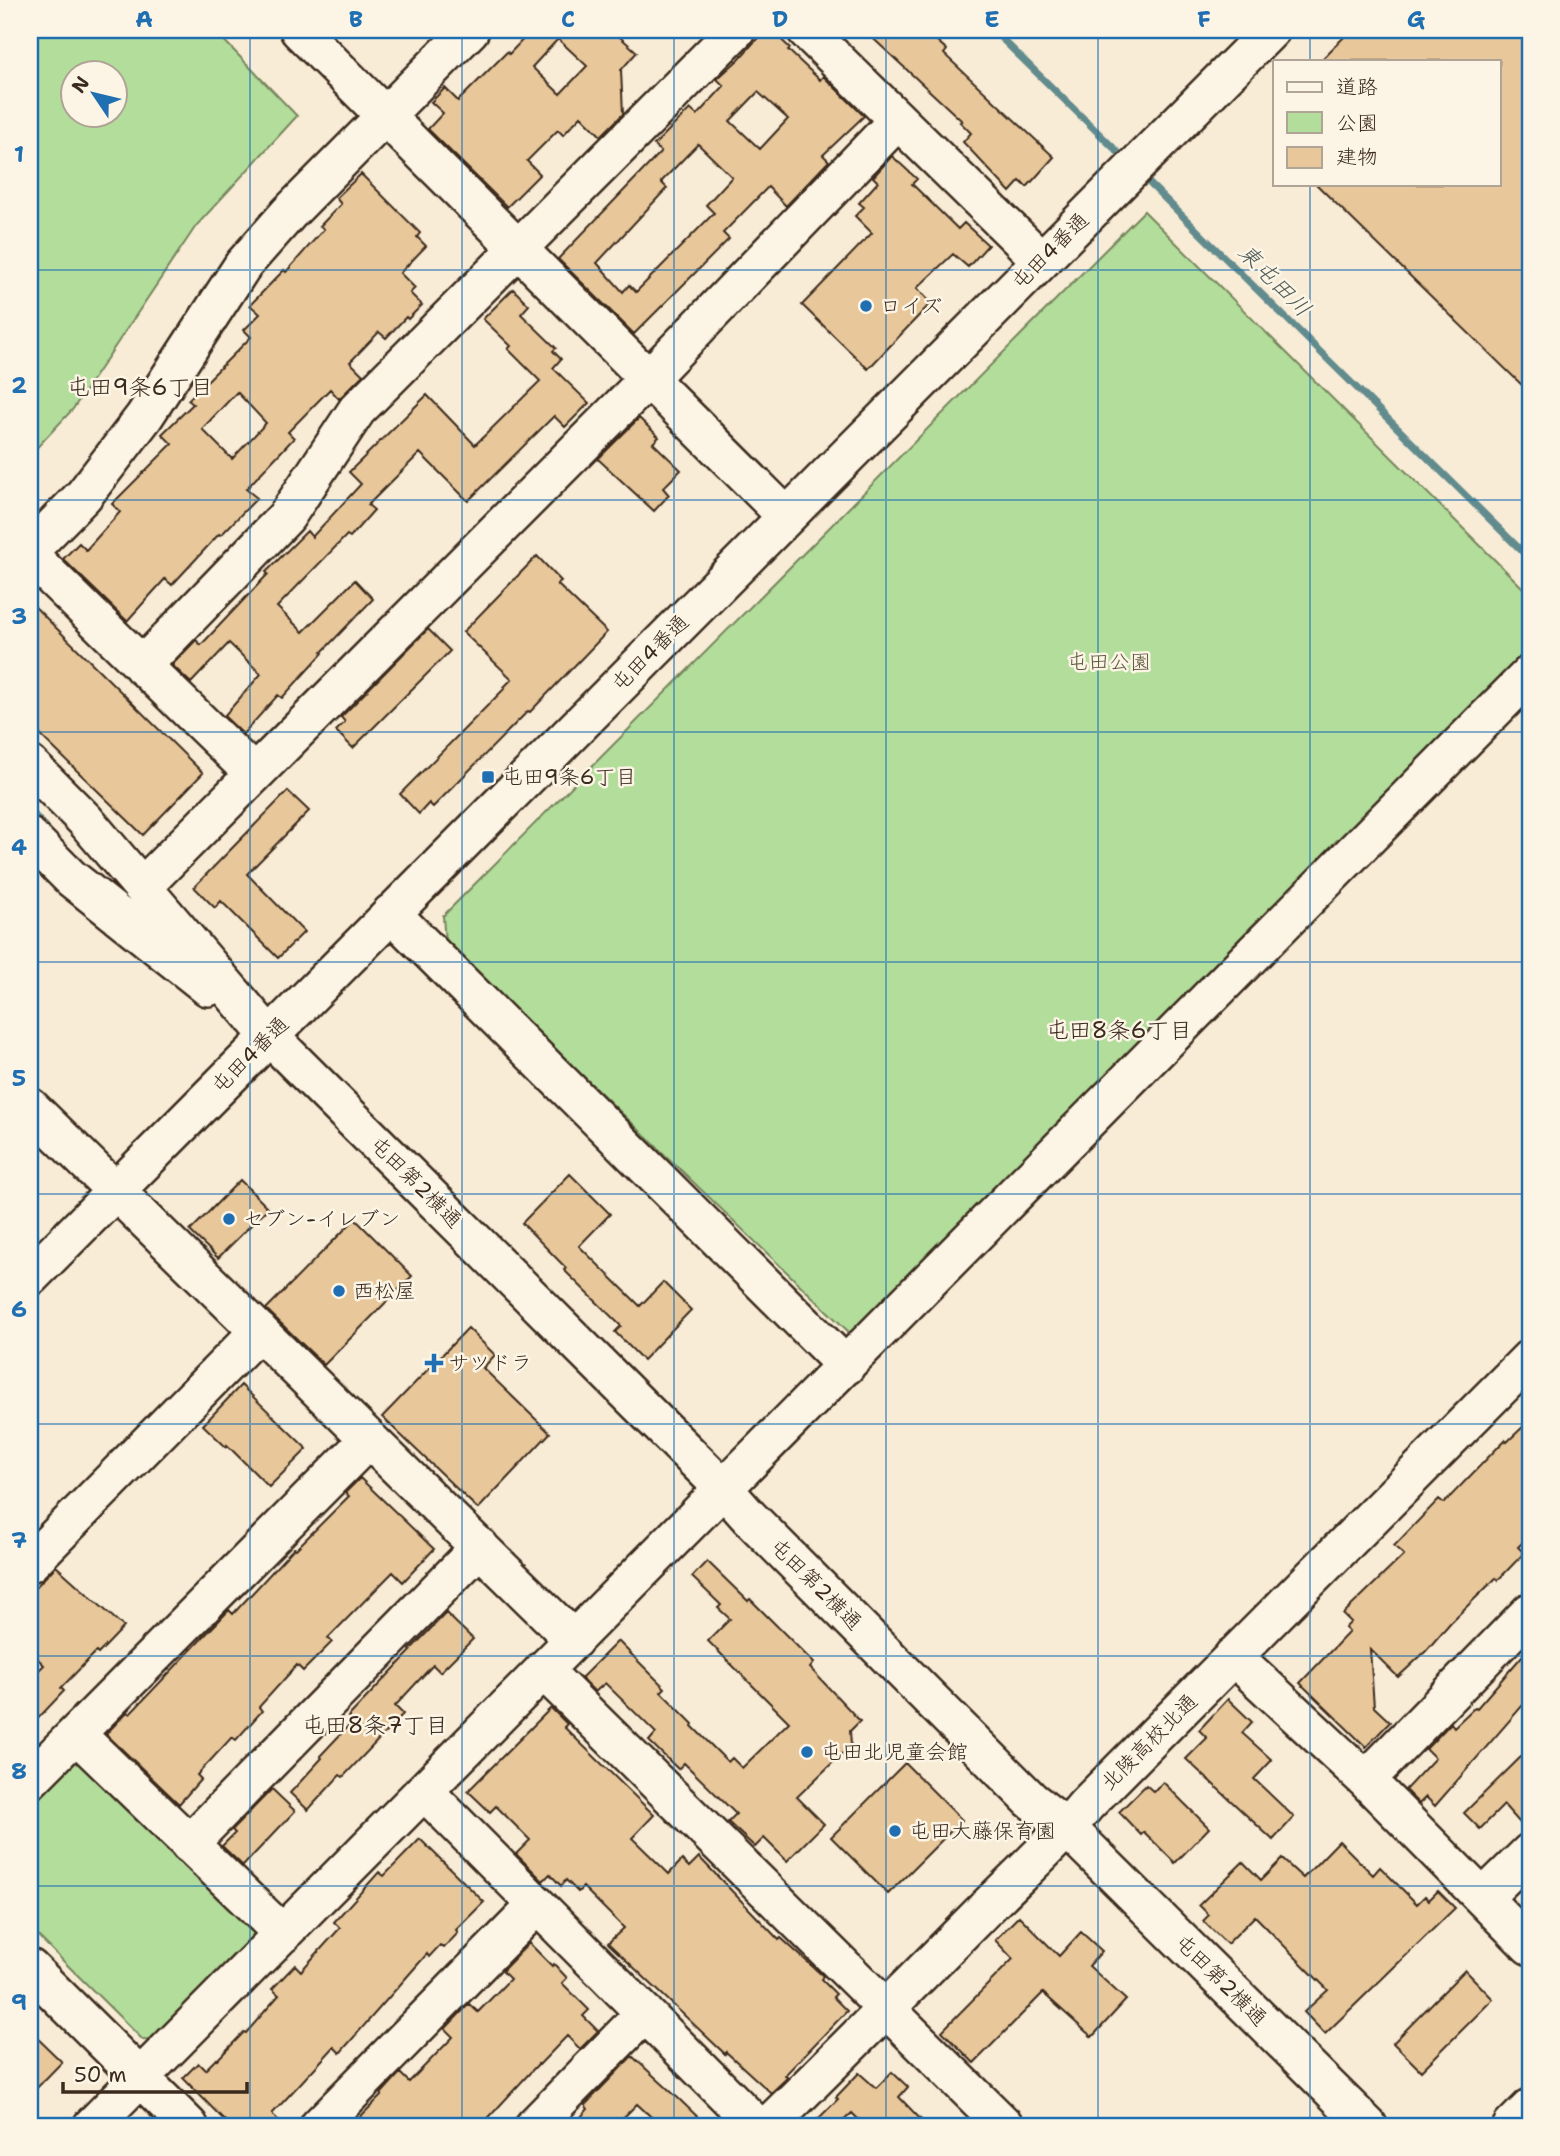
<svg xmlns="http://www.w3.org/2000/svg" width="1560" height="2156" font-family="'Shantell Sans','Klee One',sans-serif">
<style>
.green{fill:#b2dd9b;stroke:#76845c;stroke-width:2;fill-rule:evenodd}
.lines{fill:none;stroke-linecap:round;stroke-linejoin:round}
.stream{stroke:#628b8d;stroke-width:7}
.building{fill:#e8c79a;stroke:#3b2a1e;stroke-width:2;fill-rule:evenodd}
.minor-casing{stroke:#3b2a1e;stroke-width:42}
.minor{stroke:#fcf5e5;stroke-width:37}
.grid{fill:none;stroke:#1f6fb2;stroke-width:2;stroke-opacity:0.55}
.poi-dot{fill:#1f6fb2;stroke:#fcf5e5;stroke-width:2.5}
.labels{text-anchor:middle;stroke-width:5;stroke-linejoin:round;paint-order:stroke}
.street-label{font-size:21px;fill:#3b2a1e;stroke:#fcf5e5}
.poi-label{font-size:21px;fill:#3b2a1e;stroke:#fcf5e5;text-anchor:start}
.park-label{font-size:21px;fill:#59573d;stroke:#fcf5e5}
.water-label{font-size:23px;font-style:italic;fill:#4e5b56;stroke:#fcf5e5}
.neighbourhood-label{font-size:23px;fill:#3b2a1e;stroke:#fcf5e5}
.neatline{fill:none;stroke:#1f6fb2;stroke-width:2.5}
.grid-label{font-size:23px;text-anchor:middle;font-weight:bold;fill:#1f6fb2}
</style>
<rect width="100%" height="100%" fill="#f8ecd6"/>
<filter id="ink" filterUnits="userSpaceOnUse"><feTurbulence type="fractalNoise" baseFrequency=".0143" numOctaves="2"/><feDisplacementMap in="SourceGraphic" scale="14" xChannelSelector="R" yChannelSelector="G"/><feConvolveMatrix kernelMatrix="1 2 1 2 8 2 1 2 1" color-interpolation-filters="sRGB"/></filter>
<g filter="url(#ink)">
<path class="green" d="M30 30H214L297 116 196 226 73 409 30 455ZM74 74H116V116H74Z
M1144 211 1530 595V655L852 1335 445 943 443 916Z
M73 1759H85L255 1929V1945L161 2041 143 2040 30 1928V1803Z"/>
<g class="lines">
<path class="stream" d="M993 30 1126 160
M1142 176 1530 559
M30 810 47 829"/>
</g>
<path class="building" d="M532 30H612L637 52 621 70 623 114 601 136 581 116 563 135 558 130 527 161 540 174 507 207 428 129 443 113 431 102 445 88 458 101 507 52 509 54ZM558 39 587 66 560 94 532 67Z
M765 30H771L790 48 788 50 820 80 823 76 864 116 823 155 829 161 786 206 768 187 723 233 729 239 634 334 558 259 661 152 654 145 690 109 697 115 724 86 717 79 739 59ZM758 92 788 119 760 149 730 121ZM698 144 732 177 706 205 714 213 636 292 629 285 623 292 597 263 667 188 661 182Z
M864 30H925L947 50 944 54 1054 157 1027 187 1020 181 1010 192 963 142 971 133 960 122 962 121Z
M1351 30H1530V393L1316 184H1499V61H1320Z
M892 156 917 179 912 184 958 229 964 223 988 245 968 267 953 254 917 288 931 303 868 369 802 305 872 233 855 216 864 207 859 203 878 182 873 177Z
M361 174 420 233 417 237 426 246 400 273 415 288 410 293 422 305 408 319 406 317 386 338 379 332 350 362 363 375 339 399 330 389 288 432 294 438 246 489 257 498 221 535 219 534 172 585 165 579 127 621 63 559 79 543 86 550 120 512 112 504 172 444 162 434 193 404 188 400 251 337 244 330 260 314 250 305 284 270 286 272 324 229 320 226 341 204 336 198ZM237 392 266 423 232 459 202 429Z
M513 289 529 305 521 314 556 348 553 351 561 359 553 368 589 403 565 427 554 416 468 501 420 453 368 505 374 510 350 537 347 535 277 607 303 632 355 580 373 599 322 652 323 653 282 698 278 695 243 734 224 716 261 674 229 643 191 683 172 665 196 640 201 645 268 574 266 572 307 531 312 537 361 484 349 472 427 395 475 445 540 381 508 349 511 346 483 319Z
M639 418 659 437 653 443 681 470 663 488 669 495 654 511 598 459Z
M537 556 561 581 557 584 607 632 530 712 528 711 433 807 429 803 419 814 400 794 505 688 504 687 512 679 463 632Z
M30 602 203 773 143 835 30 725Z
M428 629 450 651 353 748 336 731 345 722 341 717Z
M288 791 309 811 247 874 304 932 278 958 221 901 215 908 194 887Z
M570 1174 610 1214 579 1246 640 1306 663 1282 691 1310 643 1360 615 1332 621 1326 564 1270 566 1268 522 1223Z
M240 1180 268 1208 218 1258 190 1231Z
M355 1219 412 1276 324 1365 266 1309Z
M468 1328 495 1355 483 1368 550 1433 478 1509 382 1417Z
M241 1385 307 1449 269 1487 227 1445 226 1447 203 1425Z
M1530 1420V1535L1518 1547 1524 1553 1498 1580 1496 1578 1451 1622 1426 1651 1398 1677 1370 1649 1374 1707 1390 1722 1366 1747 1300 1683 1349 1632 1345 1628 1351 1622 1343 1614 1404 1555 1394 1546 1439 1499 1444 1503 1505 1440 1507 1442Z
M360 1478 434 1549 403 1582 393 1572 328 1638 332 1642 303 1671 297 1665 259 1707 262 1711 236 1740 232 1737 197 1775 201 1779 179 1804 106 1734 127 1712 130 1714 229 1610 233 1614 294 1548 296 1549 349 1496 345 1493Z
M707 1561 748 1601 750 1599 814 1663 810 1668 860 1721 850 1731 851 1745 797 1797 824 1824 787 1861 764 1838 755 1847 728 1822 736 1814 684 1763 678 1769 649 1741 656 1733 605 1683 595 1692 581 1678 618 1641 665 1688 661 1692 693 1724 692 1726 728 1762 732 1758 742 1768 789 1722 708 1641 730 1619 718 1608 721 1605 692 1577Z
M56 1566 124 1627 98 1654 96 1652 61 1688 64 1691 30 1727V1679L44 1665 30 1651V1593Z
M446 1613 473 1639 440 1672 433 1665 395 1706 403 1714 343 1777 340 1775 308 1810 290 1793 322 1758 320 1756 353 1721 348 1717 411 1651 410 1650Z
M1530 1647V1697L1435 1806 1426 1797 1419 1804 1405 1790 1435 1758 1426 1749 1451 1723 1454 1727 1475 1707 1477 1708Z
M1228 1699 1252 1722 1242 1733 1272 1760 1254 1779 1294 1817 1273 1840 1186 1759 1207 1738 1199 1730Z
M551 1708 567 1724 564 1727 654 1815 632 1838 669 1874 682 1860 689 1867 699 1857 779 1940 781 1938 823 1976 821 1979 836 1994 833 1997 847 2011 785 2075 788 2077 771 2093 726 2052 725 2054 608 1943 624 1928 583 1887 578 1892 566 1880 561 1886 550 1874 543 1881 516 1854 530 1840 496 1806 490 1812 468 1791Z
M1530 1748V1787L1523 1794 1530 1802V1832H1528L1504 1805 1480 1829 1464 1813Z
M905 1763 962 1820 888 1894 831 1837Z
M1163 1782 1209 1828 1175 1863 1144 1832 1141 1835 1119 1812 1146 1785 1154 1792Z
M272 1789 295 1811 243 1866 222 1846 235 1833 232 1830Z
M420 1839 484 1902 456 1930 458 1933 444 1948 440 1945 429 1957 427 1954 340 2053 334 2047 272 2114 284 2126H230L183 2078 198 2063 205 2070 216 2059 217 2060 244 2032 246 2033 279 1995 272 1989 295 1965 301 1971 340 1928 334 1922 379 1872 384 1876Z
M1339 1841 1373 1875 1380 1867 1417 1904 1425 1896 1429 1900 1438 1891 1455 1908 1325 2034 1304 2012 1328 1990 1302 1964 1255 1916 1227 1944 1203 1921 1209 1915 1199 1905 1243 1862 1261 1880 1282 1859 1303 1878Z
M1019 1916 1059 1956 1081 1932 1102 1951 1089 1966 1126 2000 1092 2037 1043 1993 974 2063 942 2031 1013 1959 995 1940Z
M529 1943 552 1966 554 1964 567 1978 562 1983 589 2010 583 2016 598 2031 580 2049 567 2036 539 2065 538 2064 481 2126H351L382 2095 381 2094 400 2073 409 2082 453 2037 445 2029 469 2004 478 2012 510 1979 502 1971Z
M1465 1970 1493 1999 1421 2071 1393 2043Z
M30 2031 62 2062 30 2095Z
M632 2056 679 2099 707 2126H661L637 2104 615 2126H573L588 2109 585 2105Z
M892 2072 908 2087 899 2097 927 2126H865L852 2113 838 2126H811L838 2099 836 2097 859 2073 876 2088Z"/>
<g class="lines">
<defs>
<path id="minor" d="M299 30 786 516
M806 30 1041 260
M30 550 84 495 144 417 243 265 289 213 470 30
M30 556 254 774
M142 666 286 517 357 410 736 30
M30 765 85 820 269 1036 723 1488 749 1517 1031 1800 1067 1828 1368 2126
M30 837 71 878 208 987
M143 886 649 378 898 120
M391 913 846 1366
M30 1107 574 1640
M30 1277 1271 30
M30 1563 259 1331
M1233 1656 1366 1780 1530 1946
M543 1670 1005 2126
M76 1734 283 1934
M30 1780 369 1439
M1366 1780 1530 1612
M424 1791 757 2126
M189 1844 480 1547
M1483 1898 1530 1852
M30 1968 189 2126
M92 2126 1530 674
M319 2126 537 1905
M534 2126 645 2013
M768 2126C841 2054 914 1981 986 1908 1020 1874 1056 1842 1086 1805L1530 1358
M1512 2126 1530 2108"/>
</defs>
<use href="#minor" class="minor-casing"/>
<use href="#minor" class="minor"/>
</g>
</g>
<path class="grid" d="M250 30V2126M462 30V2126M674 30V2126M886 30V2126M1098 30V2126M1310 30V61M1310 184V2126M30 270H1530M30 500H1530M30 732H1530M30 962H1530M30 1194H1530M30 1424H1530M30 1656H1530M30 1886H1530"/>
<g class="poi-dot">
<circle cx="866" cy="306" r="7"/>
<rect x="481" y="770" width="14" height="14" rx="3.5"/>
<circle cx="229" cy="1219" r="7"/>
<circle cx="339" cy="1291" r="7"/>
<path d="M430.5 1352.5h7v7h7v7h-7v7h-7v-7h-7v-7h7z"/>
<circle cx="807" cy="1752" r="7"/>
<circle cx="895" cy="1831" r="7"/>
</g>
<g class="labels">
<g class="street-label">
<text transform="translate(1050 251) rotate(-45)" y="7">屯田4番通</text>
<text transform="translate(650 653) rotate(-45)" y="7">屯田4番通</text>
<text transform="translate(250 1055) rotate(-45)" y="7">屯田4番通</text>
<text transform="translate(416 1182) rotate(45)" y="7">屯田第2横通</text>
<text transform="translate(816 1584) rotate(45)" y="7">屯田第2横通</text>
<text transform="translate(1149 1742) rotate(-45)" y="7">北陵高校北通</text>
<text transform="translate(1221 1980) rotate(45)" y="7">屯田第2横通</text>
</g>
<g class="poi-label">
<text x="880" y="313">ロイズ</text>
<text x="502" y="784">屯田9条6丁目</text>
<text x="243" y="1226">セブン-イレブン</text>
<text x="353" y="1298">西松屋</text>
<text x="448" y="1370">サツドラ</text>
<text x="821" y="1759">屯田北児童会館</text>
<text x="909" y="1838">屯田大藤保育園</text>
</g>
<g class="park-label">
<text x="1109" y="669">屯田公園</text>
</g>
<g class="water-label">
<text transform="translate(1275 280) rotate(45)" y="8">東屯田川</text>
</g>
<g class="neighbourhood-label">
<text x="140" y="395">屯田9条6丁目</text>
<text x="1119" y="1038">屯田8条6丁目</text>
<text x="375" y="1733">屯田8条7丁目</text>
</g>
</g>
<rect width="1560" height="2156" fill="none" stroke="#fcf5e5" stroke-width="77"/>
<rect x="1273" y="60" width="228" height="126" fill="#fcf5e5" stroke="#afa495" stroke-width="2"/>
<rect x="1287" y="82" width="35" height="10" fill="#fcf5e5" stroke="#afa495" stroke-width="2"/>
<text x="1336" y="94" font-size="21" fill="#3b2a1e">道路</text>
<rect x="1287" y="112" width="35" height="21" fill="#b2dd9b" stroke="#afa495" stroke-width="2"/>
<text x="1336" y="130" font-size="21" fill="#3b2a1e">公園</text>
<rect x="1287" y="147" width="35" height="21" fill="#e8c79a" stroke="#afa495" stroke-width="2"/>
<text x="1336" y="164" font-size="21" fill="#3b2a1e">建物</text>
<g transform="translate(94 94) rotate(305)"><circle r="33" fill="#fcf5e5" stroke="#afa495" stroke-width="2"/>
<path d="M0-5L12 26L0 18L-12 26Z" fill="#1f6fb2"/>
<text y="-10" font-size="19" font-weight="bold" text-anchor="middle" fill="#3b2a1e">N</text>
</g>
<path d="M63 2082v10h184v-10" fill="none" stroke="#3b2a1e" stroke-width="3.5"/>
<text x="74" y="2082" font-size="21" fill="#3b2a1e" stroke="#fcf5e5" stroke-width="5" paint-order="stroke">50 m</text>
<rect x="38" y="38" width="1484" height="2080" class="neatline"/>
<g class="grid-label">
<text x="144" y="27">A</text>
<text x="356" y="27">B</text>
<text x="568" y="27">C</text>
<text x="780" y="27">D</text>
<text x="992" y="27">E</text>
<text x="1204" y="27">F</text>
<text x="1416" y="27">G</text>
<text x="19" y="162">1</text>
<text x="19" y="393">2</text>
<text x="19" y="624">3</text>
<text x="19" y="855">4</text>
<text x="19" y="1086">5</text>
<text x="19" y="1317">6</text>
<text x="19" y="1548">7</text>
<text x="19" y="1779">8</text>
<text x="19" y="2010">9</text>
</g>
</svg>
